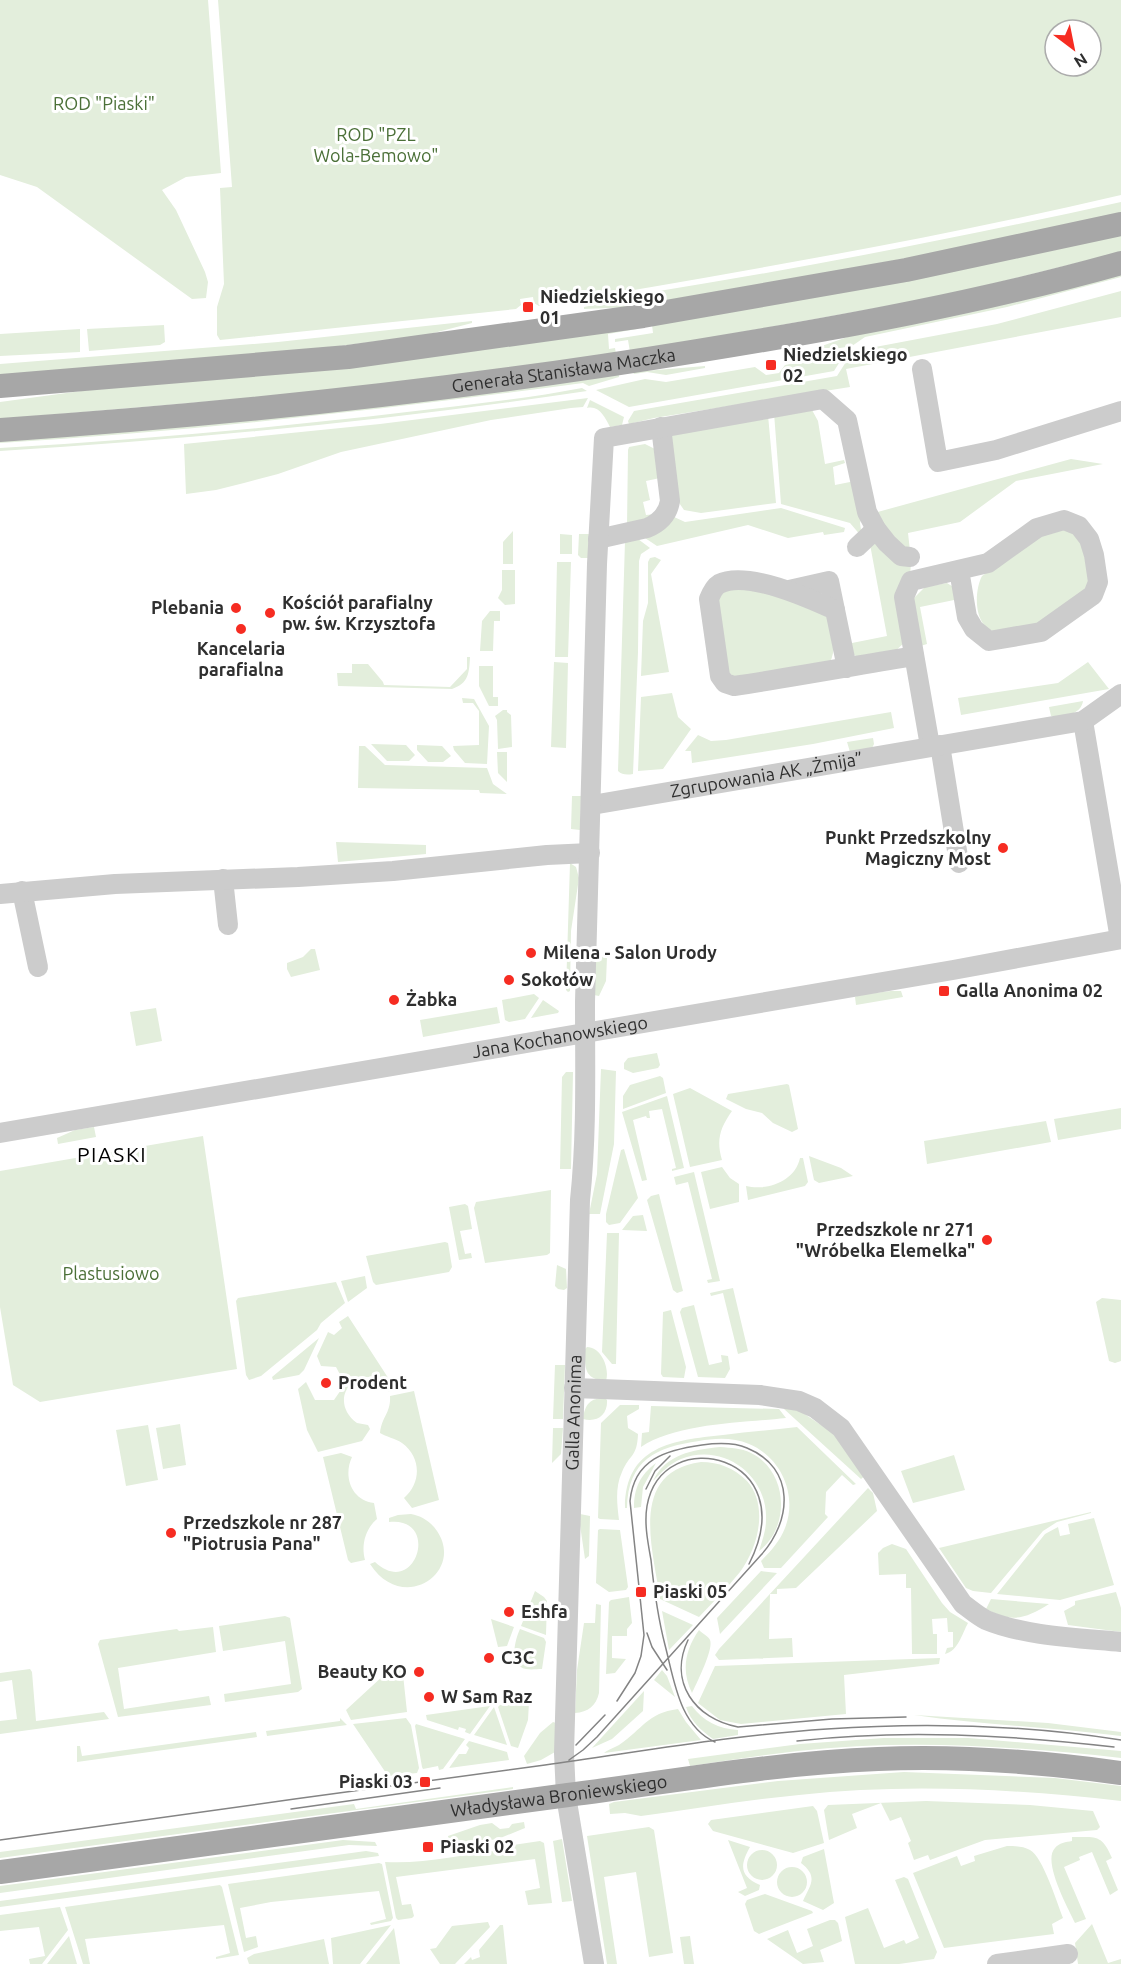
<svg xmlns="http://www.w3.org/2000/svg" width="1121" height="1964" font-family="Ubuntu,sans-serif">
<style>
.green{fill:#e3eedc;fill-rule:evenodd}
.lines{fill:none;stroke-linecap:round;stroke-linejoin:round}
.minor{stroke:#ccc;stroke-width:20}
.major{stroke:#a7a7a7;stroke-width:24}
.tram{stroke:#848484;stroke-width:1.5}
.poi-dot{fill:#f62c22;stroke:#fff;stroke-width:2}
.labels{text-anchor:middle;stroke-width:6;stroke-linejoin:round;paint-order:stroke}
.park-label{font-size:18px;fill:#4b7038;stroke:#fff}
.poi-label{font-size:18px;font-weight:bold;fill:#2f2f2f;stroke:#fff;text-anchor:start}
.street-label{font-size:18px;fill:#2f2f2f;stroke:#fff}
.quarter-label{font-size:21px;letter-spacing:1.5px;fill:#000;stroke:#fff}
</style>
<rect width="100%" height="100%" fill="#fff"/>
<path class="green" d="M0 0H208L221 173 186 177 162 190 176 210 205 272 208 282 206 298 192 299 37 187 0 175Z
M218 0H1121V195C929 240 734 273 539 306L534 303 533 297 520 299 521 305 516 309 220 340 217 335V307L224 284 220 188 232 187ZM1055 30H1091V66H1055Z
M1121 202V214L952 250 648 305V300L653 292C810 267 966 236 1121 202Z
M1121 235V252L943 296 630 352 628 340 615 342V339L653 333 652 325Z
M1121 273V277L1007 307 865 337 852 346 816 352V348L856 334Z
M1121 291V317L846 369 850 387 654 418 629 424 628 421 634 411 837 376 851 354 854 351 997 324Z
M621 299 634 303V307L584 309V307Z
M472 321V323L426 335 316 349 0 375V364L278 342Z
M164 325 165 342 160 345 89 351 87 329Z
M637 327V329L608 334 609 349 615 348 616 354 320 392 0 419V402L96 389Z
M80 329V352L0 356V334Z
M846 352 834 371 629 407 596 390 645 379 666 382 755 367 766 375 779 373 785 365Z
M705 366V368L666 375 647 372 634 374 633 372Z
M619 374V377L589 386 583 383C389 409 195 431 0 443V439Z
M582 388 587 391C393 420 196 439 0 451V448C136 440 272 428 407 412 465 405 525 399 582 388Z
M588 398 583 407 571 408 491 420 341 452 278 474 244 483 216 490 186 494 184 444 380 424Z
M590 400 624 417 622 425 610 427C605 417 599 405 587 408Z
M812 410 818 421 825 464 844 460 845 463 833 467 835 485 855 481 862 516 860 523 862 537 850 523 781 504 774 413Z
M768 415 776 503 701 513 684 510 675 497 667 446 674 431Z
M645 444 655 449 660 478 646 481 650 500 643 502 646 515 656 514 627 526 628 450 629 447Z
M1071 459 1103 464 1016 481 960 522 908 533 910 551 902 549 874 513Z
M781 508 845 528 844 532 824 535 823 532 788 538 748 525 657 546 645 538 672 516 685 522Z
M1051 528 1078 533 1084 543 1090 586C1076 597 1057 617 1042 625 1036 628 1026 628 1019 629 1012 630 1002 633 996 632 973 627 974 591 982 576Z
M513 531V564H503V542Z
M560 534 572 535V554H560Z
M579 534H589V558H581L578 555Z
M634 536 650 548 641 554 639 561 638 652 633 774C627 775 622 775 618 771L625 541Z
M869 539 911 563 905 642 891 655 858 658 851 652 847 644 887 636Z
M655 557 661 560 651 574 669 672 641 676 643 621 648 603V562L650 558Z
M557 562H571L568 657H555Z
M502 570H515V604L505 605 498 598 502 590Z
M947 583 958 590 959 599 920 607 927 644 917 647 909 603 925 587Z
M747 587 825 611C832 626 838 646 830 662L734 678 727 670 718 600 724 591Z
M490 611H500V621H494L493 651H480L482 621Z
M467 657H470C469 673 469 683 452 689L338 686 337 673H352V664H368L383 682 384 685 450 687 467 669Z
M554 662 568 663 566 748 551 747Z
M1088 662 1109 689 961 715 958 698 1058 683Z
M479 666H493V697H498V706H489L479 686Z
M672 693 678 717 691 729 663 769 638 771 641 697Z
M462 698 474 699 489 726 487 764 465 763 454 750 453 746 479 745V711L473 703H463Z
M1083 701C1081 715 1063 717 1051 716L1049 707Z
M503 710H507V712L511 715 512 747 498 749 497 720 495 716Z
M891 712 894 728 813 744 692 763 691 751H685L698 735 711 741 726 740Z
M873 738 874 744 871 750 850 752 847 742Z
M371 744 406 745 415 755 409 761H387Z
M417 745 442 746 451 756 443 762H428L417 750Z
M359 746H365L385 765 487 768 493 784 507 794 480 793 479 790 358 788Z
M497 752H507V782L498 773Z
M572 796H581L580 830 571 829Z
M336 842 426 845V854L338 862Z
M570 863 576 867 579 878 571 931 570 991 568 992 566 990Z
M311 949H315L320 970 291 977 287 969V963L303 957Z
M595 956 607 957 606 981 599 996 594 995Z
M891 991H901L903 997 856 1005 855 997 859 995Z
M534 994 539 998 525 1019 509 1022 505 1020 502 1000Z
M543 1000 559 1011 558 1013 531 1018Z
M497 1007 500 1023 423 1037 420 1020Z
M156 1008 162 1041 136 1046 130 1012Z
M657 1053 660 1065 658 1068 633 1073 624 1069V1063L628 1058Z
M601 1069 616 1071 614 1144 600 1214H589L597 1174Z
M566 1072H573L571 1169H560L562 1077Z
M660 1076 663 1078 666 1093 623 1109V1096L630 1085Z
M787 1084 789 1085 798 1129 792 1132 773 1123 762 1113 746 1109 726 1099 728 1094Z
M690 1088 732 1111C720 1128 716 1140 722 1160L690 1167 673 1094Z
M667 1096 684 1168 672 1171V1169L676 1168 662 1109 649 1111 650 1118H647L646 1116 633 1120 647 1180 642 1181 622 1112Z
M1121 1108V1129L1058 1140 1054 1119Z
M1046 1121 1051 1142 927 1164 924 1141Z
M94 1127 96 1137 58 1144 57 1138 75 1130Z
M203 1136 237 1369 40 1402 13 1385 0 1307V1171Z
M624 1149 638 1198 620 1223 609 1225 606 1222V1214L621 1150Z
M809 1156 841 1168 853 1176 819 1183 814 1180Z
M800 1158H803L808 1182 805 1186 748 1200 746 1186C766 1191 795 1182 800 1158Z
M722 1167 730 1178 739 1184V1202L710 1209 701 1172Z
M694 1172 720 1281 708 1283 707 1280 712 1279 688 1182 676 1185 674 1177Z
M551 1190 550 1253 547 1255 485 1263 474 1208 476 1202Z
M659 1194 683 1291 677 1293 673 1290 647 1200 651 1196Z
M465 1204 468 1206 472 1229 460 1231 465 1254 471 1253 472 1258 459 1260 449 1207Z
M643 1215 647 1231 622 1230 633 1216Z
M607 1233H619L616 1364H612L602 1352Z
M445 1242 448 1243 452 1267 449 1272 376 1285 373 1282 366 1256Z
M557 1265 566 1269 567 1288 564 1290 558 1289 555 1286Z
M365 1276 367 1288 348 1302 341 1281Z
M336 1282 345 1303 321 1323 317 1330 261 1376 249 1380 246 1375 236 1301 238 1298Z
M733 1288 748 1351 738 1354 723 1293 711 1296 710 1293Z
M1102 1298 1121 1300V1361L1115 1363 1109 1361 1096 1302Z
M694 1305 709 1365 722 1362 721 1355 728 1356 730 1369 725 1378 698 1377 680 1312 682 1308Z
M671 1310 686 1367 684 1378 663 1377 661 1374 663 1312Z
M348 1316 396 1390 389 1392C366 1354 322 1397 357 1423L368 1425 370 1429 362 1441 318 1452 307 1430 298 1389 306 1382 315 1400H334L345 1384 336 1367 321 1366 317 1356 328 1332 334 1335 342 1328 339 1322Z
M319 1338 304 1370 299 1375 273 1380 272 1377Z
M587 1347C601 1347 610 1368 606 1381 584 1379 585 1369 585 1349Z
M555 1365H565L563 1419H553Z
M414 1391 439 1500 412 1508 404 1498C422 1482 421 1457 402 1443 395 1438 386 1437 380 1433 382 1416 391 1413 390 1396Z
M605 1398 607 1400C608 1415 597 1423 583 1419 585 1404 590 1398 605 1398Z
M620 1405H639V1409L627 1416 628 1428 638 1434C637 1458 630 1453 622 1472 615 1487 617 1504 619 1520L600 1519 598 1518 601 1423Z
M651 1406 779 1409 786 1418C743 1423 677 1423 641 1447L642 1433 649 1432Z
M794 1407 836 1435 866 1475 861 1479 784 1409Z
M180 1424 186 1465 163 1469 156 1428Z
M148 1425 158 1480 126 1486 116 1430Z
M797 1427 856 1484 853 1485 842 1475 826 1492 825 1514 828 1517 781 1568H764L761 1561C771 1551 780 1541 785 1528 798 1495 781 1457 749 1444 733 1437 715 1438 699 1441 656 1447 628 1460 627 1508H625C625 1446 673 1440 723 1435 747 1432 772 1430 797 1427Z
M553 1428H563L561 1454 552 1463Z
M720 1447C731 1448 741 1448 751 1453 788 1471 791 1527 759 1551 762 1541 766 1531 766 1520 768 1475 723 1442 681 1459 669 1464 661 1473 653 1481 666 1454 692 1450 720 1447Z
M341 1453 352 1457C343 1476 351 1500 374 1503L377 1519C365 1529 361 1546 365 1560L351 1563 348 1560 323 1457Z
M954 1455 965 1490 913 1503 901 1471Z
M701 1462C719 1462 734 1468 747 1481 769 1506 758 1548 740 1572 727 1588 713 1602 699 1617L660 1599C653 1549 628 1472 701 1462Z
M656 1463 643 1487 641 1507 634 1508C634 1488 640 1475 656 1463Z
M868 1488 873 1493 877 1511 796 1588 777 1589V1594H770L769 1639 792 1638 793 1657 719 1660 715 1655 719 1649Z
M1091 1512V1513L1057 1522 1043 1531 991 1593 973 1591 966 1588 939 1548Z
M411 1514C422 1516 431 1522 437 1531 465 1572 403 1615 370 1564L375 1562C416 1600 441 1516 389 1522V1518L398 1515Z
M580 1514 590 1516 589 1556 585 1559 580 1525Z
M1094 1518 1114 1585 1060 1600 997 1594 1045 1534 1058 1527 1060 1536 1070 1534 1068 1524Z
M600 1529 620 1530 628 1587 626 1590 609 1592 596 1583 598 1530Z
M892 1544 906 1549 942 1603 950 1612 968 1623C962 1634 958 1651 945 1654L947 1648 953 1647V1632H948L947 1618 932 1619 933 1634H937V1654H912L911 1588H906V1574L879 1575 878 1553 883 1548Z
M761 1571 777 1573 720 1634 717 1618Z
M535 1591 544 1597 547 1601 546 1635 521 1626Z
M1116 1592 1121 1608V1632L1068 1625 1064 1611 1075 1605V1601Z
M629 1597 632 1623 627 1629V1636H612V1658L626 1659 615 1673 606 1674 609 1602 611 1600Z
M991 1599 1049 1604C1025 1619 1012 1623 986 1609Z
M596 1604 601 1605 599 1693C596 1706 588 1712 575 1713L577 1670 584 1623H595Z
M662 1611 693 1625 669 1650Z
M285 1616 290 1618 302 1689 298 1692 225 1702 224 1694 291 1684 285 1641 223 1651 219 1626Z
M491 1619 514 1627 507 1646 498 1647Z
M213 1627 216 1652 118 1668 124 1709 209 1696 211 1705 118 1717 98 1644 100 1640 177 1629 179 1631Z
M520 1629 544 1638 546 1642 542 1669C537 1669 531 1670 526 1669 508 1665 515 1640 520 1629Z
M699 1630C702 1633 709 1637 710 1640 714 1649 696 1684 692 1693 681 1671 685 1650 699 1630Z
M940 1658 939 1664 844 1675 846 1714 741 1724 720 1720 698 1703 715 1666Z
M397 1663 402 1665 407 1712 351 1720 346 1710Z
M30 1669 32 1672 36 1721 104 1712 109 1719 0 1734V1721L17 1719 12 1680 0 1682V1673Z
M662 1670 667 1676 675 1697 654 1680Z
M644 1691 643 1711 612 1739 592 1748Z
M526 1700 529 1702 528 1720 518 1748 511 1746 498 1707 500 1705Z
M490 1706 470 1734 465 1732 466 1729 459 1727 458 1730 427 1720 426 1715Z
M692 1706C703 1721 719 1729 738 1730V1735L713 1739C701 1730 691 1722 686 1707Z
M494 1707 507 1745 474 1735Z
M678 1709 686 1722 701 1740 604 1753C607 1750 614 1748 619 1745 643 1729 647 1713 678 1709Z
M914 1715 1048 1723 1121 1732V1736C1052 1727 983 1725 914 1715Z
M340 1718 347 1725 267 1736 266 1731 340 1721Z
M406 1718 411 1725 419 1768 417 1773 388 1776 353 1724Z
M553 1722 556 1723 555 1752 541 1760 527 1764 524 1756 540 1733Z
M416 1724 465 1739 443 1769 439 1770 438 1766 423 1769 422 1767 415 1726Z
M256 1732 257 1737 77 1762V1746H80L82 1756Z
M884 1738H968L1121 1751V1758C1014 1746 905 1739 798 1751 762 1755 726 1761 690 1766L688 1759 800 1744Z
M469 1741 507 1752 509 1760 449 1768 459 1754H466L469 1748 466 1745Z
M904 1772 1055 1778 1121 1786V1801C1015 1789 906 1783 799 1795 746 1800 694 1809 641 1816L625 1813 610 1814 609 1804 614 1802 778 1781Z
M513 1787V1789L0 1858V1852L354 1804 356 1809Z
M926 1801 1030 1805 1093 1811 1100 1827 1097 1830 985 1840 930 1860 928 1855 914 1860 908 1843 911 1841 901 1817 890 1821 881 1803 852 1814 857 1828 829 1840 824 1810 828 1805Z
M813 1806 817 1811 824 1843 793 1853 713 1831 708 1824 711 1820Z
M524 1822 525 1828 498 1839 449 1846 448 1836 480 1825 492 1823 500 1829 509 1828 512 1824Z
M649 1827 654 1830 673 1953 649 1957 636 1872 604 1877 617 1964H607L587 1836Z
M1072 1837C1096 1837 1102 1834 1112 1858L1106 1861 1118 1890 1110 1895 1092 1852 1079 1857 1080 1860 1064 1867 1086 1919 1075 1923C1068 1908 1042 1861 1055 1848 1059 1843 1066 1842 1072 1841Z
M562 1839 572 1901 562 1902 553 1841Z
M343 1840 375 1842 377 1846 349 1845 0 1893V1886Z
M728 1840 750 1847C740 1865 739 1876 760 1885L759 1890 745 1896 738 1892 747 1888Z
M540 1841 544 1843 552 1903 528 1905 525 1891 540 1888 535 1859 396 1877 402 1905 411 1904 414 1916 412 1918 398 1920 396 1918 385 1862C425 1864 461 1855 501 1850L506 1846Z
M1007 1846C1015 1846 1023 1846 1030 1850 1043 1857 1057 1903 1063 1918L1052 1924 1054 1934 944 1948 913 1873 957 1856 961 1866 975 1861 974 1856Z
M824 1849 834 1903 823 1910 803 1901C810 1885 819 1877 801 1863L803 1857Z
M747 1865a15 15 0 1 1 30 0a15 15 0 1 1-30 0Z
M366 1851 378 1853 379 1856 0 1907V1901Z
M379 1863 382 1864 393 1918 391 1921 371 1925 370 1923 386 1919 379 1891 271 1902 240 1908 246 1938 256 1936 258 1947 244 1952 228 1884Z
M777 1882a15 15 0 1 1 30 0a15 15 0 1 1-30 0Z
M904 1877 908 1879 937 1952 934 1959 899 1964H855L845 1917 868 1908 884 1948 904 1940 906 1944 919 1938 895 1880Z
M220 1885 222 1887 239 1955 216 1959V1957L230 1953 224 1925 85 1939 90 1964H83L65 1907Z
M765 1894 812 1911 813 1913 759 1934 754 1931 745 1904 747 1900Z
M60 1907 68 1930 42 1964H30L29 1959 45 1956 39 1927 0 1931V1915Z
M830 1920H835L838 1923 842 1941 820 1950 824 1962 803 1964 767 1939 788 1930 797 1953 813 1946 807 1929Z
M488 1922 490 1927 455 1964H440L430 1949 436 1948 452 1926Z
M1092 1924 1108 1963 1121 1959V1964H1078L1075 1943Z
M391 1925 360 1964H333L331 1938Z
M500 1925H503L507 1964H464L471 1957 472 1960 480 1957 479 1950Z
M394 1928 400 1964H366Z
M69 1936 77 1964H47Z
M690 1936 694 1964H684L680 1937Z
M324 1939 329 1964H249L247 1958 254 1954Z"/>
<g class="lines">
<g class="minor">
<path d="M922 369 938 462 996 450 1121 411"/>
<path d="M598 539 647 528C659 523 668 514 670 501L661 427"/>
<path d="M857 547 876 529"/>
<path d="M789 590 829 581 835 610"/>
<path d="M847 668 835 610C809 598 746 570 719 584 714 587 711 594 709 599L720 676 725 683 734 686C794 677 854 666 914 656"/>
<path d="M1083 721 1120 939"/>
<path d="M940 745 959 863"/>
<path d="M930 746 904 597 911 581 988 563 1037 528 1064 520 1079 526 1089 539 1094 555 1098 582 1093 595 1041 632 989 641 974 629 967 617 959 570"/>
<path id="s1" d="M592 805 1083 721 1121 694"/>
<path d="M223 879 228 925"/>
<path d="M22 891 38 967"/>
<path d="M0 894 115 884 298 877 393 871 547 855 590 853"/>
<path id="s2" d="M0 1133 953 970 1121 939"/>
<path d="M574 1388 760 1395 799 1401 815 1408 841 1428 963 1604C970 1609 978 1616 986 1620 1024 1636 1080 1638 1121 1642"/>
<path id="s3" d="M594 1964 566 1796 564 1753 580 1200C587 1134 585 1068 585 1002L597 564 604 438 823 399 847 420 867 512 876 529 887 543 901 556 910 557"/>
<path d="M997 1964 1068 1954"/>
</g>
<g class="major">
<path d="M0 386 348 357 643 316 906 270 1121 224"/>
<path id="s4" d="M0 430C233 414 466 389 697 351 840 328 982 302 1121 263"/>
<path id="s5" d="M0 1872C189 1846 379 1821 568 1795 671 1782 774 1763 878 1759 959 1755 1041 1762 1121 1773"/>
</g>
<path class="tram" d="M646 1489 655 1471 670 1456
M647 1633 652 1647 667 1670
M688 1640C668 1682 695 1719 738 1727L832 1719 906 1717
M797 1741C902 1729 1009 1735 1114 1747
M715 1742C679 1726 674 1679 665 1645 658 1618 654 1589 651 1560 648 1543 644 1524 647 1506 662 1421 805 1455 749 1564
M576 1745 605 1715
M569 1760 583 1750 597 1737 761 1555C792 1521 796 1468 747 1448 733 1442 717 1443 702 1445 666 1450 634 1459 630 1501L644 1635 641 1656 635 1673 617 1701
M291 1809 440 1788
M0 1840C182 1815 363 1789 545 1765 639 1752 733 1735 827 1729 925 1722 1024 1725 1121 1740"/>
</g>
<g class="poi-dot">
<rect x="522" y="301" width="12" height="12" rx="3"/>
<rect x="765" y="359" width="12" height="12" rx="3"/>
<circle cx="236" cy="608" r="6"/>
<circle cx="270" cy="613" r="6"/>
<circle cx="241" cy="629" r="6"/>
<circle cx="1003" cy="848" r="6"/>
<circle cx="531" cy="953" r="6"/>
<circle cx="509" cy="980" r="6"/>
<rect x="938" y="985" width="12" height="12" rx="3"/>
<circle cx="394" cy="1000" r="6"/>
<circle cx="987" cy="1240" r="6"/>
<circle cx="326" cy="1383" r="6"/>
<circle cx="171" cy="1533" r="6"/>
<rect x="635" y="1586" width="12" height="12" rx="3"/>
<circle cx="509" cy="1612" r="6"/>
<circle cx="489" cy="1658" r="6"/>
<circle cx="419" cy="1672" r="6"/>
<circle cx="429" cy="1697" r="6"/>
<rect x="419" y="1776" width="12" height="12" rx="3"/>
<rect x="422" y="1841" width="12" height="12" rx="3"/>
</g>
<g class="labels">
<g class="park-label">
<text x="104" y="110">ROD "Piaski"</text>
<text x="376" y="141">ROD "PZL<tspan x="376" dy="21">Wola-Bemowo"</tspan></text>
<text x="111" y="1280">Plastusiowo</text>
</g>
<g class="poi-label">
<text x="540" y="303">Niedzielskiego<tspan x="540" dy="21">01</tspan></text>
<text x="783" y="361">Niedzielskiego<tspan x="783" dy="21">02</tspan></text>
<text x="282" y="609">Kościół parafialny<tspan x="282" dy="21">pw. św. Krzysztofa</tspan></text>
<text x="224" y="614" text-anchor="end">Plebania</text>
<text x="241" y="655" text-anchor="middle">Kancelaria<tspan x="241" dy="21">parafialna</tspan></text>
<text x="991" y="844" text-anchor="end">Punkt Przedszkolny<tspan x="991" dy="21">Magiczny Most</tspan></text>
<text x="543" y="959">Milena - Salon Urody</text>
<text x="521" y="986">Sokołów</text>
<text x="956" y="997">Galla Anonima 02</text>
<text x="406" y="1006">Żabka</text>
<text x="975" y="1236" text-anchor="end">Przedszkole nr 271<tspan x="975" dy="21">"Wróbelka Elemelka"</tspan></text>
<text x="338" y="1389">Prodent</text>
<text x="183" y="1529">Przedszkole nr 287<tspan x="183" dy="21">"Piotrusia Pana"</tspan></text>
<text x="653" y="1598">Piaski 05</text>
<text x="521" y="1618">Eshfa</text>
<text x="501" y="1664">C3C</text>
<text x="407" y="1678" text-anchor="end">Beauty KO</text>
<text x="441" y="1703">W Sam Raz</text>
<text x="413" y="1788" text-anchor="end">Piaski 03</text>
<text x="440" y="1853">Piaski 02</text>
</g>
<g class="street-label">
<text dy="6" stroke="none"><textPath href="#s4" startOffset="567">Generała Stanisława Maczka</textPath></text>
<text dy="6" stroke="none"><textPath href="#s1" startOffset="177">Zgrupowania AK „Żmija”</textPath></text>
<text dy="6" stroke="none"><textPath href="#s2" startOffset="568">Jana Kochanowskiego</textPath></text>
<text dy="6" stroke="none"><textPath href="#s3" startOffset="554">Galla Anonima</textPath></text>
<text dy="6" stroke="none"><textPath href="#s5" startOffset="564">Władysława Broniewskiego</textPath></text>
</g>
<g class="quarter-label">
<text x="112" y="1162">PIASKI</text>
</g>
</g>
<g transform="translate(1073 48) rotate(148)"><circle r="28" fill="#ffffff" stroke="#acacac" stroke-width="1.5"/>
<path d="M0-4.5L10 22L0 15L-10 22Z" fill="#f62c22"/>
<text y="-9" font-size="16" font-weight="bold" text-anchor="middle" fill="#2f2f2f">N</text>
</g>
</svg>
